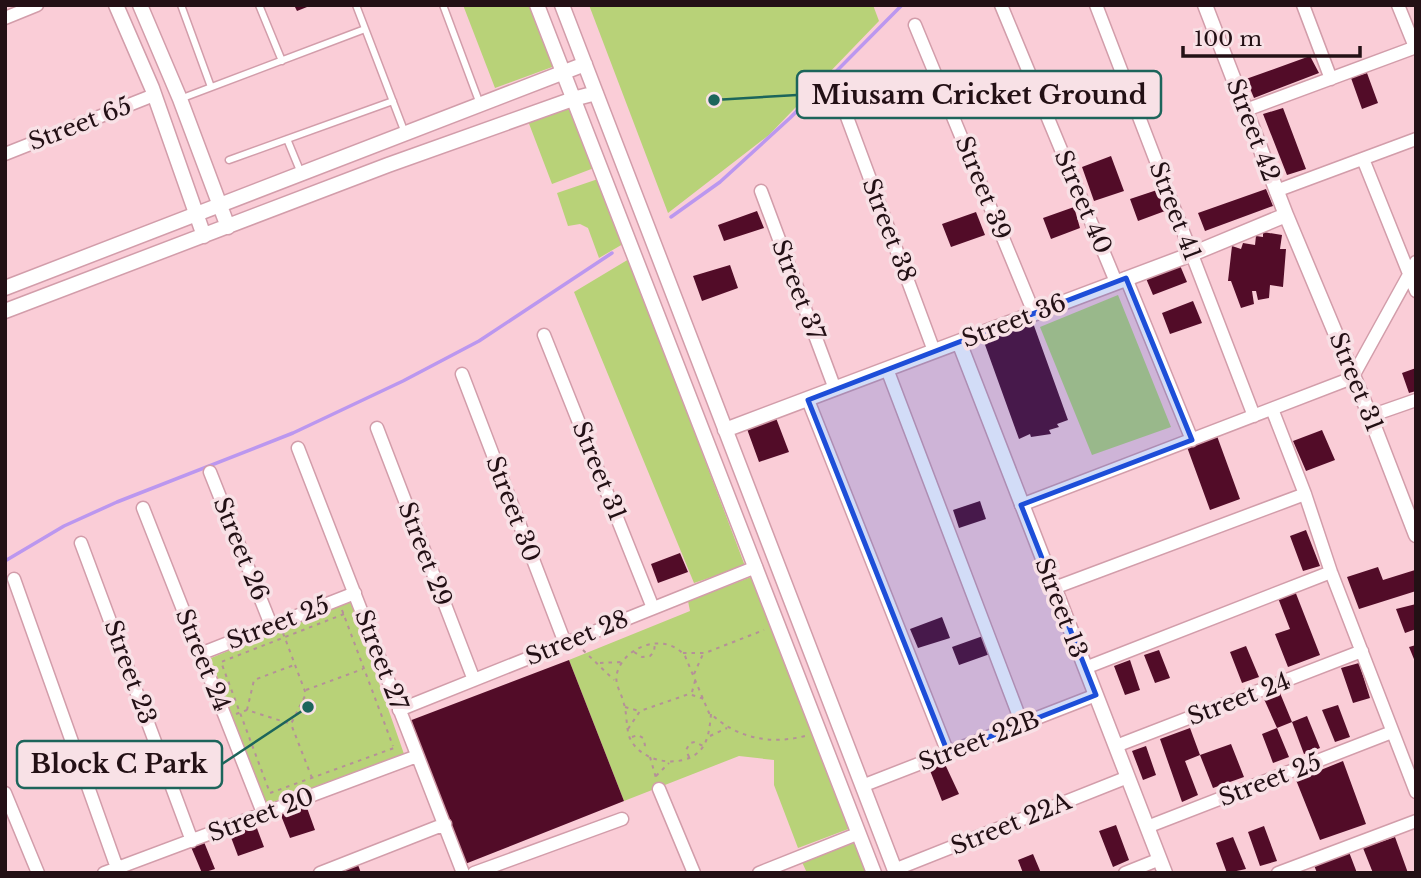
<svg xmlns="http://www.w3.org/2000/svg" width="1421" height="878" font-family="'Libre Baskerville',serif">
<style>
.green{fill:#b8d278}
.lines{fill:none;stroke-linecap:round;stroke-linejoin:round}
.stream{stroke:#bb97ef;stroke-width:3.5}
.building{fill:#520c28}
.service-casing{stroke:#d29daa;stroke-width:9}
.minor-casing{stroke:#d29daa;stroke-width:15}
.tertiary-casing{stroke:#d29daa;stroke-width:17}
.path{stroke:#b59098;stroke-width:2;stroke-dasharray:3.5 5;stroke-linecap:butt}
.service{stroke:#fff;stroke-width:6}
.minor{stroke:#fff;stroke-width:12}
.tertiary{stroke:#fff;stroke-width:14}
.marked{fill:#1d4ed8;fill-opacity:0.2;stroke:#1d4ed8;stroke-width:5;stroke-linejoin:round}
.labels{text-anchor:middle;stroke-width:7;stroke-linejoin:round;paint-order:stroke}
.street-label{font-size:24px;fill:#231015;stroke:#f8e1e6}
.leader{fill:none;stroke:#1c655b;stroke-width:2.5}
.callout-dot{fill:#1c655b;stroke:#f8e1e6;stroke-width:2.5}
.callout{fill:#f8e1e6;stroke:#1c655b;stroke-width:2.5}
.callout-label{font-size:26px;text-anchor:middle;font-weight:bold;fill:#231015}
</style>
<rect width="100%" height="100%" fill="#facdd7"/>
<path class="green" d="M463 5H531L555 66 495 88Z
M589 5H873L879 21 769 135 668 213Z
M570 106 594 168 552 184 528 121Z
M598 179 623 244 599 258 588 228 580 224 568 226 557 193Z
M629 259 745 566 694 583 574 292Z
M1118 295 1171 427 1092 455 1040 327Z
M751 577 851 828 798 848 774 785V760L739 756 624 801 569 660 690 611 688 601Z
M347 601 351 603 404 754 268 804 265 802 210 661 211 658Z
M854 843 866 873H807L802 862Z"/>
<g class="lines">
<path class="stream" d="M671 217 720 182 790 118 902 5
M5 561 64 526 117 502 293 433 403 381 479 341 612 253"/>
</g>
<path class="building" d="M294 5H312L297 11Z
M1310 56 1319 73 1254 98 1246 79Z
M1113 70 1119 88 1089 97 1083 78Z
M1367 73 1378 103 1362 109 1351 78Z
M1283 108 1306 169 1287 175 1263 114Z
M1111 156 1124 191 1094 201 1082 167Z
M1266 189 1273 206 1205 231 1198 213Z
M1157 190 1165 211 1138 221 1130 199Z
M1074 207 1080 228 1051 239 1043 218Z
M757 211 764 228 724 241 718 225Z
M976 212 985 235 951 247 942 224Z
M1263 232 1282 235 1280 249H1286L1283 287 1270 285 1269 298 1258 300 1256 291H1252L1254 304 1241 308 1231 281H1228L1232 246 1241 249 1243 243 1255 245 1256 236 1263 237Z
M1179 263 1187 282 1153 295 1145 276Z
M730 265 738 288 702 301 693 276Z
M1193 301 1202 323 1170 334 1162 313Z
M1033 323 1068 420 1057 424 1059 427 1049 430 1051 434 1031 437 1030 434 1019 439 984 342Z
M1416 368V391L1409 393 1402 373Z
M776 418 789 452 759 462 747 429Z
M1322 430 1335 460 1306 471 1293 441Z
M1217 436 1240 499 1210 510 1187 447Z
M980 501 986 519 959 528 953 510Z
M1306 530 1320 566 1303 571 1290 536Z
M680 553 688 572 658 583 651 564Z
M1378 567 1383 580 1415 570 1416 591 1359 609 1347 577Z
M1295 591 1320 655 1288 667 1275 634 1290 629 1278 598Z
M1416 604V629L1405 633 1396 609Z
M942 617 950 638 918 648 910 629Z
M983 636 990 654 959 665 952 647Z
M1416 645V664L1409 647Z
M1246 646 1259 677 1242 683 1230 652Z
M1159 650 1170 678 1155 683 1144 655Z
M569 660 624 801 465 864 409 721Z
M1130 660 1140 690 1125 695 1114 666Z
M1359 663 1370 698 1353 703 1341 668Z
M1280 693 1292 722 1277 728 1264 699Z
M1338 705 1350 737 1335 742 1322 710Z
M1307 716 1320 748 1304 754 1292 722Z
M1190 728 1200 755 1185 761 1198 795 1182 802 1160 739Z
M1277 728 1289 757 1273 763 1262 734Z
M1231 744 1244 777 1213 788 1200 755Z
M1146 746 1156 775 1143 780 1132 751Z
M1343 761 1366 824 1320 840 1296 780Z
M944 762 959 794 942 801 929 768Z
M306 805 315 830 290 838 280 813Z
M255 823 264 847 238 856 229 832Z
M1116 825 1129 860 1113 867 1099 831Z
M1264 826 1277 861 1260 866 1248 832Z
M1233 837 1246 869 1227 873 1216 843Z
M1395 837 1408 873H1373L1363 848Z
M204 842 215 869 202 873 191 847Z
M1349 852 1357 873H1317L1314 865Z
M1033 854 1041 873H1023L1018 860Z
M358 865 361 873H345L344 870Z"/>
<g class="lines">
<defs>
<path id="service" d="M181 5 211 87
M259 5 282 61
M356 5 405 133
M443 5 480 104
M180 99 365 29
M287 139 301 173
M229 160 393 101"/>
<path id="minor" d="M1001 5 1116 282
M1096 5 1254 416
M1303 5 1331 79
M1398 5 1415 47
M5 18 37 5
M915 25 1034 313
M844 109 934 351
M1246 110 1416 47
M5 154 154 95
M1363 159 1416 291
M761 191 835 389
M1276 191 1416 139
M1126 278 1192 440
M544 335 653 608
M887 369 1022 724
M462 374 565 643
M808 400 948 753
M1272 409 1305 494 1331 572 1416 792
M1370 416 1416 400
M377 428 474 680
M298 448 463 873
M210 472 271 625
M1021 505 1352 378 1416 262
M143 508 263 813
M81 543 192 841
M14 579 117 868
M1054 588 1305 494
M200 654 355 593
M1085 668 1331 572
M399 710 756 567
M1116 746 1362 651
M862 786 1096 695
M659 789 694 873
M5 793 38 873
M1147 827 1392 732
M894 870 1128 777
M104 873 417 756
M320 873 445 824
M474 873 622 819
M759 873 857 834
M1125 873 1160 859
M1278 873 1416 821"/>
<path id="tertiary" d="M116 5 152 88 204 236
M140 5 180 99 228 227
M537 5 874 873
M562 5 896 873
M1205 5 1286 215
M5 288 585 64
M5 311 388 165 573 99 596 93
M959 342 1165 873
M725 430 1192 254 1286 215 1370 416 1416 535"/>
</defs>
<use href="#service" class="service-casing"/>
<use href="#minor" class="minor-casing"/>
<use href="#tertiary" class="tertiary-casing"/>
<path class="path" d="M342 610 393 746
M344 614 221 662 270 793 394 748
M283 633 306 694 291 724 312 778
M583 650 614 680
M634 652 642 657 650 656 654 652 655 643
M683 653H705L764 630
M600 663 622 662
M694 674 703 654
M306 690 363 669
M692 692 695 681
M625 707 639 711
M247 710 254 680 294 665
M236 714 247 710 291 724
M711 714C709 735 707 754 683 760 663 765 637 757 629 736 626 725 627 714 624 704 622 694 614 684 617 673 625 645 666 632 685 656L709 713 711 714C737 738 770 745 805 736
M628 729 640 711 689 694 704 699
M710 736 727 728
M632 737 638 735 643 738 645 745 642 750
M650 757 656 778
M689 757 686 750 690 743 695 742 703 746
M656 776 669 763"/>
<use href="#service" class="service"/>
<use href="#minor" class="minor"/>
<use href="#tertiary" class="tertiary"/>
</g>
<path class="marked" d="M1126 278 1192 440 1021 505 1096 695 948 753 808 400Z"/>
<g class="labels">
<g class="street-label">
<text transform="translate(80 124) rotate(-21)" y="8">Street 65</text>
<text transform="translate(1253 130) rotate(69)" y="8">Street 42</text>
<text transform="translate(983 188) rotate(68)" y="8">Street 39</text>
<text transform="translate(1083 202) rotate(67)" y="8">Street 40</text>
<text transform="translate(1175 211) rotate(69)" y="8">Street 41</text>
<text transform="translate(889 230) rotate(69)" y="8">Street 38</text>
<text transform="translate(798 290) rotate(69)" y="8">Street 37</text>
<text transform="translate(1014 321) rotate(-21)" y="8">Street 36</text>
<text transform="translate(1356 382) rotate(68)" y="8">Street 31</text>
<text transform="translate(599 471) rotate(68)" y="8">Street 31</text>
<text transform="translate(513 509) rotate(69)" y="8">Street 30</text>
<text transform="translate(241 549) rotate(68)" y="8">Street 26</text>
<text transform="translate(425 554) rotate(69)" y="8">Street 29</text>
<text transform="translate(1061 608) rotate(69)" y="8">Street 13</text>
<text transform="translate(278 623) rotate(-21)" y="8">Street 25</text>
<text transform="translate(577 638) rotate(-22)" y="8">Street 28</text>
<text transform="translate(203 660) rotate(68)" y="8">Street 24</text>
<text transform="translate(381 660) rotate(69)" y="8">Street 27</text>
<text transform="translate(130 672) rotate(70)" y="8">Street 23</text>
<text transform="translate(1239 699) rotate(-21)" y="8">Street 24</text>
<text transform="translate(979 741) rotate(-21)" y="8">Street 22B</text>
<text transform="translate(1270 780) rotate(-21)" y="8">Street 25</text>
<text transform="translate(261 815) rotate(-21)" y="8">Street 20</text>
<text transform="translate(1011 824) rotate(-22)" y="8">Street 22A</text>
</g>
</g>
<path class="leader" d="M714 100L797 95M308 707L222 764"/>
<g class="callout-dot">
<circle cx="714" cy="100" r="7"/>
<circle cx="308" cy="707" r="7"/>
</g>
<g class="callout">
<rect x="797" y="71" width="364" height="47" rx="7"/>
<rect x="17" y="741" width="205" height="47" rx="7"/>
</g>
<g class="callout-label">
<text x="979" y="104">Miusam Cricket Ground</text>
<text x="119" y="773">Block C Park</text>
</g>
<rect width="1421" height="878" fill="none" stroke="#231015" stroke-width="14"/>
<path d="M1183 46v10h177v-10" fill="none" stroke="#231015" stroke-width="3.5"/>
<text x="1194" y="46" font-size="21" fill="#231015" stroke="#f8e1e6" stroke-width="5" paint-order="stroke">100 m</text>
</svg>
